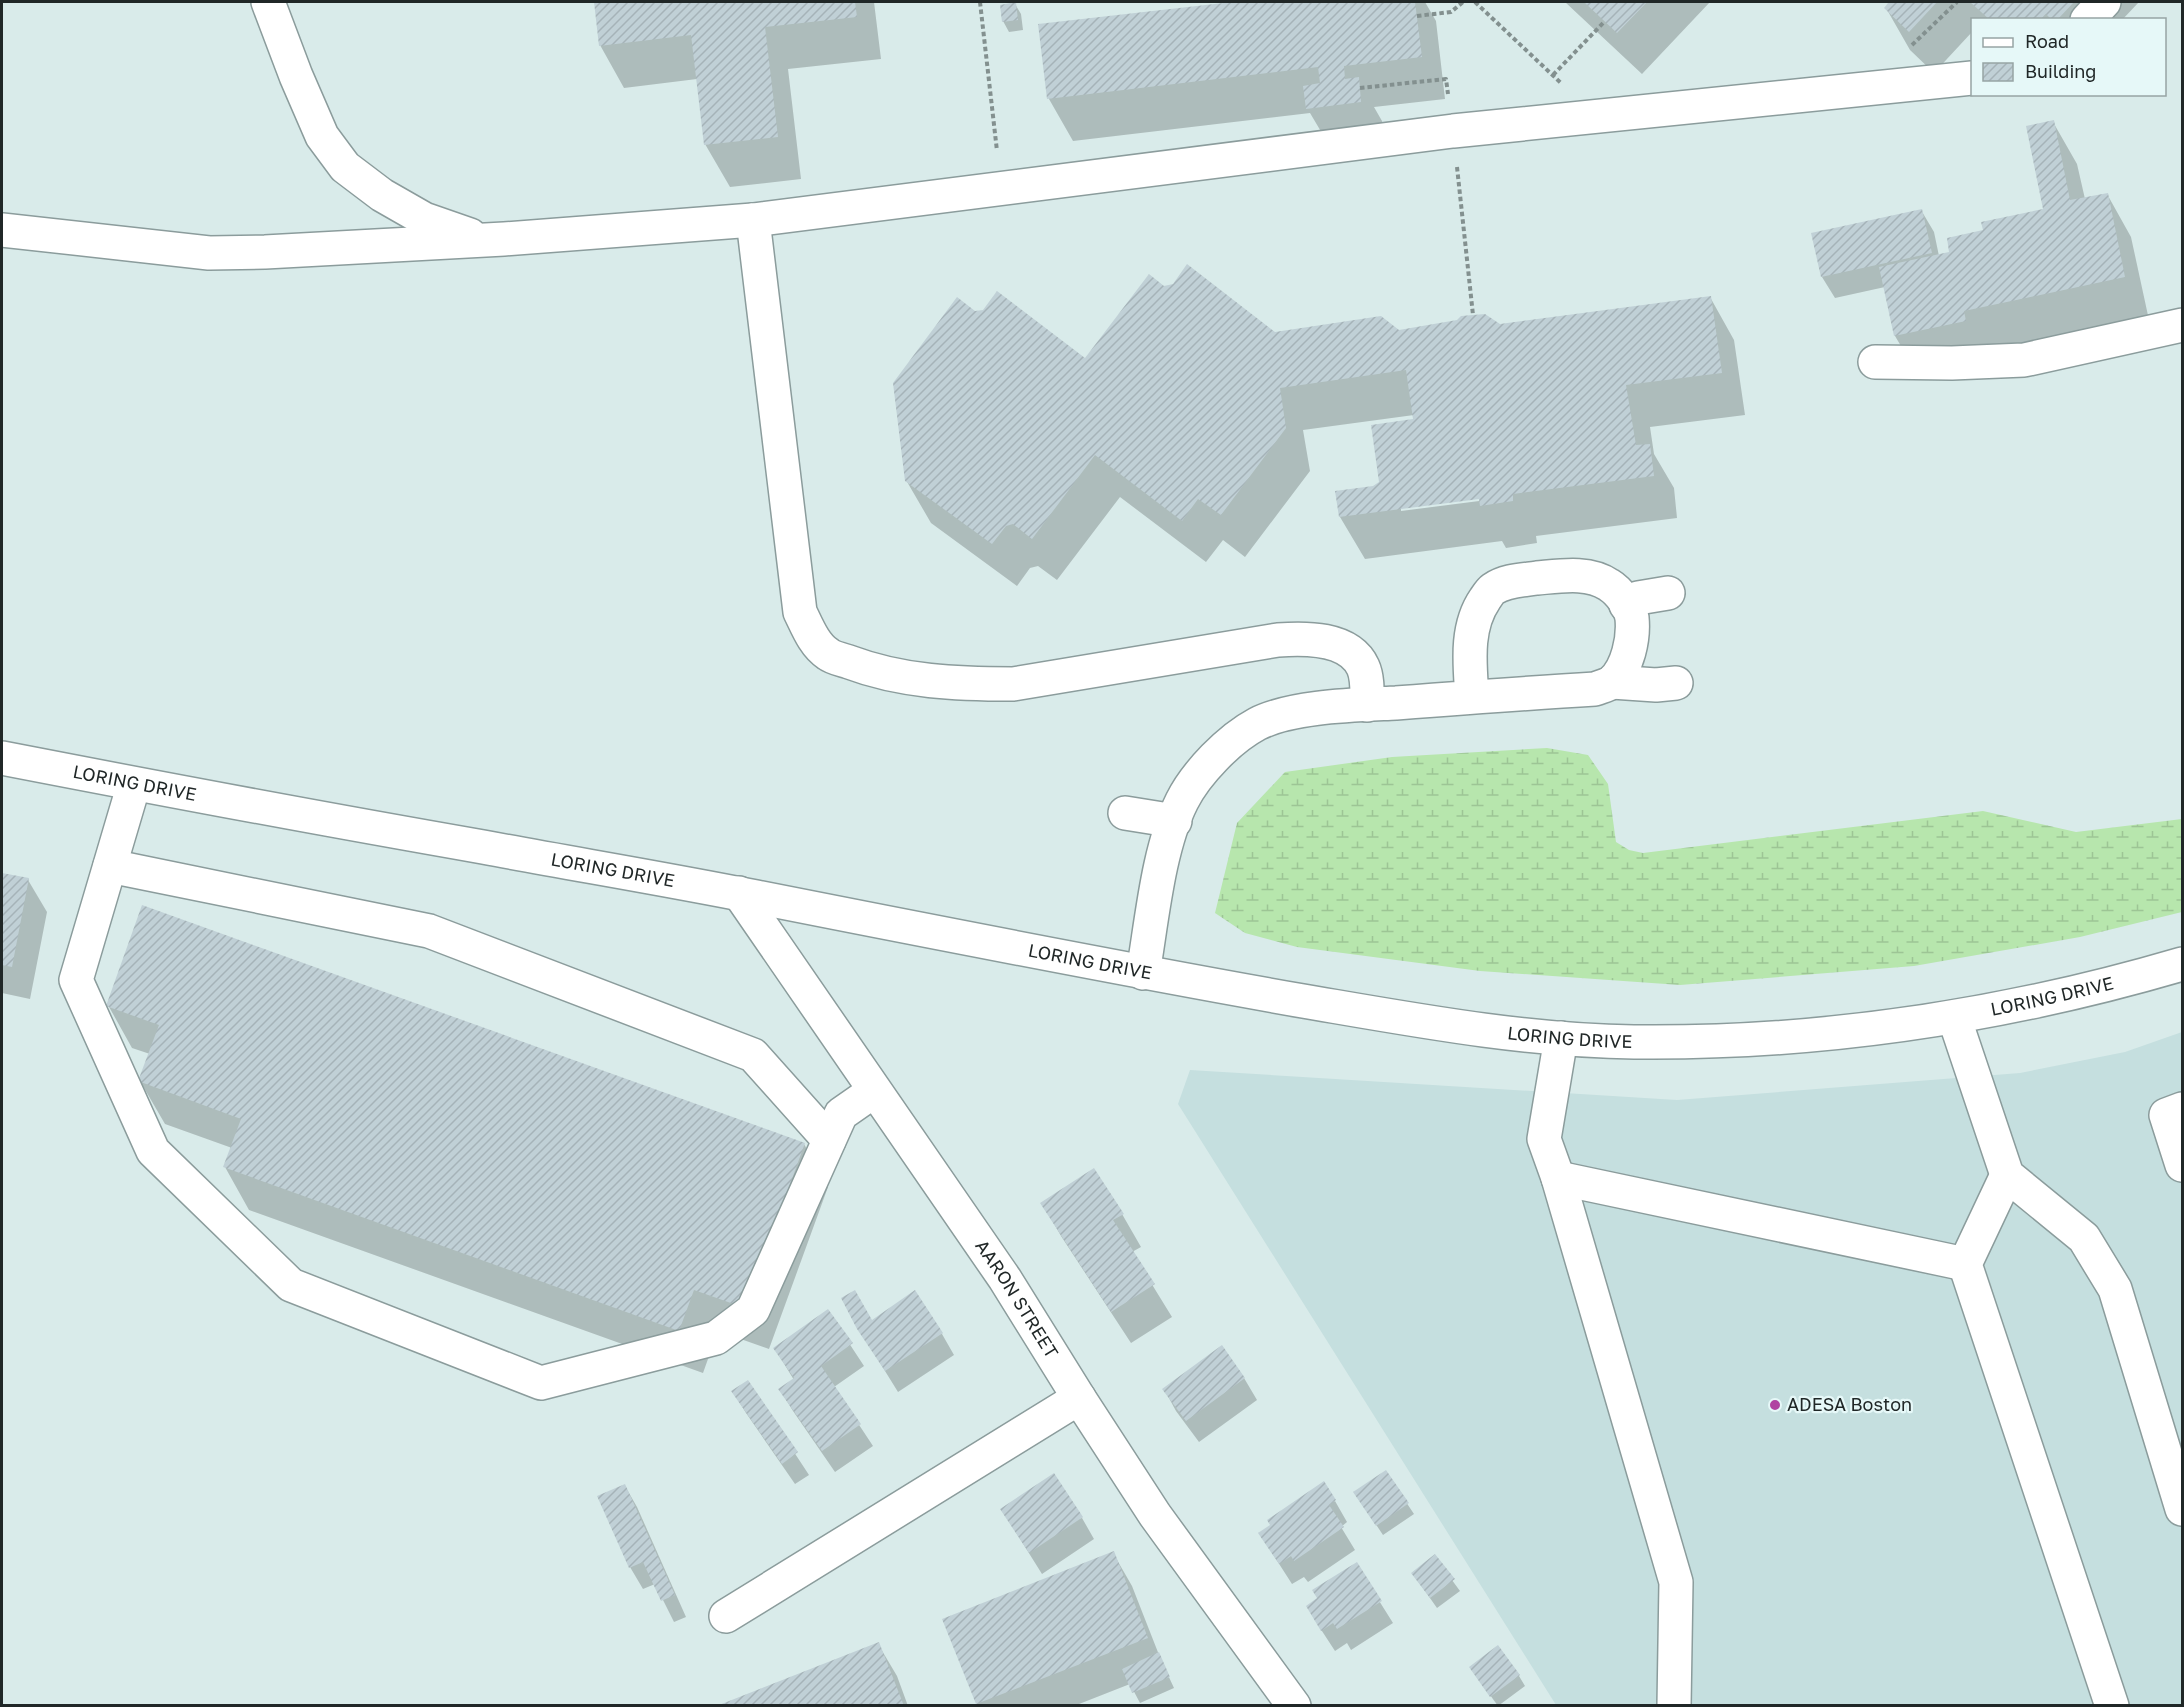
<svg xmlns="http://www.w3.org/2000/svg" width="2184" height="1707" font-family="'Golos Text',sans-serif">
<style>
.built{fill:#c5dfdf}
.wetland{fill:url(#wetland-marsh)}
.shadow{fill:#0003;fill-rule:evenodd}
.building{fill:url(#building-hatch)}
.lines{fill:none;stroke-linecap:round;stroke-linejoin:round}
.minor-casing{stroke:#8b9c9c;stroke-width:36}
.path{stroke:#83908f;stroke-width:4;stroke-dasharray:4.5 3;stroke-linecap:butt}
.minor{stroke:#fff;stroke-width:33}
.poi-dot{fill:#b043a1;stroke:#e6f8f8;stroke-width:2}
.labels{text-anchor:middle;stroke-width:4.5;stroke-linejoin:round;paint-order:stroke}
.street-label{font-size:18px;fill:#202727;stroke:#e6f8f8}
.poi-label{font-size:18px;fill:#202727;stroke:#e6f8f8;text-anchor:start}
</style>
<defs>
<pattern id="wetland-marsh" width="20" height="14" patternUnits="userSpaceOnUse" patternTransform="scale(1.5)"><rect width="20" height="14" fill="#b7e6ad"/><path d="M1 5h8M5 5V1M11 12h8M15 12V8" fill="none" stroke="#9dc595"/></pattern>
<pattern id="building-hatch" width="6" height="6" patternUnits="userSpaceOnUse" patternTransform="scale(1.5)"><rect width="6" height="6" fill="#c0d0d6"/><path d="M-1 1l2-2M0 6l6-6M5 7l2-2" fill="none" stroke="#a5b3b8"/></pattern>
</defs>
<rect width="100%" height="100%" fill="#d9ebea"/>
<path class="built" d="M2182 1032V1705H1556L1178 1104 1190 1070 1677 1100 2020 1073 2125 1052Z"/>
<path class="wetland" d="M1547 748 1588 755 1608 784 1616 842 1629 850 1643 853 1983 811 2076 832 2182 819V912L2080 937 1914 966 1680 985 1480 971 1297 947 1245 933 1215 913 1237 823 1285 772 1392 757Z"/>
<path class="shadow" d="M595 2H874L881 59 788 69 801 179 730 187 705 144 697 79 624 88 600 45Z
M1245 2H1425L1436 21 1445 99 1374 107 1382 121 1385 144 1332 150 1310 113 1073 141 1049 99 1040 26Z
M1565 2H1710L1642 74Z
M1891 2H2139L2122 20H1972V32L1934 73 1910 50 1886 8Z
M1015 4 1021 14 1023 30 1009 32 1003 21Z
M2053 122 2077 164 2085 199 2107 194 2131 237 2149 320 1920 378 1895 336 1885 287 1835 298 1822 277 1812 234 1921 210 1934 232 1939 256 1951 253 1985 232 2045 210Z
M1164 287 1274 333 1399 332 1500 325 1710 297 1734 340 1745 415 1650 427 1654 454 1674 488 1677 518 1536 536 1537 543 1506 548 1502 541 1365 559 1340 517 1337 492 1374 488 1381 483 1415 420 1414 415 1303 430 1310 471 1245 557 1223 540 1206 562 1120 497 1057 580 1038 566 1030 568 1017 586 931 523 906 480 975 312 1086 360ZM1486 497 1487 500 1401 511V508Z
M2 875 28 880 47 912 30 999 2 993Z
M108 1005 804 1144 828 1187 769 1349 718 1331 703 1373 249 1210 225 1167 232 1148 165 1124 140 1081 150 1054 132 1048Z
M1042 1203 1122 1214 1141 1247 1132 1252 1172 1317 1131 1343 1061 1236Z
M828 1311 864 1366 834 1387 873 1446 835 1472 793 1411 780 1390 794 1380 775 1349Z
M872 1322 942 1334 954 1355 898 1392 859 1329Z
M1244 1378 1257 1400 1199 1442 1176 1411 1164 1389Z
M748 1382 809 1475 795 1484 746 1413 733 1392Z
M1386 1472 1414 1514 1383 1535 1361 1502Z
M625 1486 637 1507 686 1617 674 1622 655 1584 643 1589 630 1567 599 1497Z
M1335 1501 1347 1522 1341 1527 1355 1550 1308 1582 1304 1577 1292 1584 1260 1534Z
M1082 1518 1094 1539 1042 1574 1015 1531Z
M1113 1553 1132 1586 1161 1660 1174 1688 1140 1703 1130 1684 1074 1706H978L944 1620Z
M1435 1557 1460 1591 1437 1608 1413 1574Z
M1356 1564 1393 1623 1351 1650 1347 1643 1335 1651 1320 1628 1319 1599Z
M878 1644 897 1676 908 1706H722Z
M1519 1676 1525 1686 1498 1706 1477 1677Z"/>
<path class="building" d="M594 2H855L857 17 765 27 778 137 704 145 691 35 599 46Z
M1016 2 1018 20 1002 22 1000 5Z
M1232 2H1415L1422 57 1344 66 1345 79 1359 77 1361 102 1306 109 1303 86 1320 83 1318 67 1047 99 1038 24Z
M1584 2H1647L1617 33Z
M1889 2H1937L1909 32 1884 8Z
M1970 2H2074L2057 20H2052L2046 14 2040 20H1990Z
M2054 120 2070 200 2108 193 2125 277 1964 311 1966 321 1894 336 1879 267 1949 252 1947 238 1983 230 1981 222 2043 209 2026 126Z
M1922 209 1932 253 1821 277 1811 233Z
M1187 264 1275 332 1381 316 1399 330 1457 320 1461 316 1485 314 1500 324 1711 296 1722 373 1626 385 1636 445 1650 444 1654 476 1513 494V501L1480 506 1479 499 1339 517 1335 491 1373 486 1379 482 1371 425 1413 419 1406 370 1280 388 1286 428 1221 515 1198 499 1182 521 1095 455 1032 539 1013 524 1006 526 992 544 905 481 893 383 957 297 975 311 983 310 997 291 1085 358 1149 274 1164 286 1173 284Z
M2 873 29 878 12 967 2 965Z
M142 905 805 1143 745 1308 694 1290 679 1331 223 1167 241 1119 138 1081 159 1025 106 1006Z
M1094 1168 1124 1214 1113 1220 1155 1284 1111 1312 1040 1203Z
M855 1290 872 1320 915 1290 943 1333 885 1371 857 1329 841 1298Z
M828 1309 853 1343 821 1366 861 1424 822 1451 778 1389 794 1378 773 1348Z
M1222 1345 1245 1378 1186 1421 1162 1389Z
M748 1380 798 1452 782 1464 731 1391Z
M1386 1470 1409 1503 1376 1526 1353 1492Z
M1054 1473 1083 1517 1029 1553 1000 1509Z
M1324 1481 1336 1500 1329 1505 1344 1527 1294 1561 1291 1556 1279 1564 1258 1533 1270 1525 1267 1520Z
M625 1484 675 1595 661 1601 643 1562 629 1568 597 1496Z
M1114 1551 1148 1638 976 1704 942 1619Z
M1435 1554 1455 1579 1430 1598 1411 1573Z
M1357 1562 1382 1601 1337 1629 1333 1623 1321 1631 1306 1606 1317 1598 1312 1590Z
M879 1642 904 1706H719V1705Z
M1498 1645 1520 1675 1490 1697 1469 1667Z
M1159 1652 1170 1677 1132 1693 1122 1669Z"/>
<g class="lines">
<defs>
<g id="minor">
<path d="M268 2 296 76 322 136 345 167 382 195 424 219 470 235"/>
<path d="M2087 20 2104 2"/>
<path d="M753 220 800 612C807 626 814 645 828 654 833 658 843 660 849 662 902 682 957 684 1013 684L1278 640C1305 638 1349 637 1363 667 1368 678 1367 693 1367 705"/>
<path d="M2 230 209 253 265 252 504 239 753 220 1453 131 1972 78"/>
<path d="M1875 362 1952 363 2024 360 2182 325"/>
<path d="M1626 605 1638 598 1668 593"/>
<path d="M1612 682 1656 685 1676 683"/>
<path id="s1" d="M2 758C162 789 322 819 483 847 574 864 666 879 756 897 938 933 1120 969 1303 1001 1409 1019 1526 1041 1634 1042 1819 1044 2005 1016 2182 964"/>
<path d="M134 784 76 980 153 1151 291 1285 541 1383 716 1338 753 1310 841 1114 874 1091"/>
<path d="M1125 813 1175 821"/>
<path d="M110 866 429 931 753 1055 829 1140"/>
<path id="s2" d="M739 893 1005 1279 1079 1398 1155 1515 1294 1706"/>
<path d="M1143 973C1152 920 1158 849 1182 801 1196 773 1229 739 1257 724 1292 706 1356 705 1396 703 1462 698 1528 693 1595 689 1600 687 1608 685 1612 682 1628 668 1634 638 1632 618 1630 606 1619 591 1609 585 1589 571 1560 576 1537 578 1523 580 1506 580 1493 589 1490 591 1487 596 1485 599 1465 628 1470 665 1472 697"/>
<path d="M1954 1017 2007 1175 2084 1238 2115 1289 2182 1509"/>
<path d="M1561 1038 1544 1139 1558 1178 1676 1582 1674 1706"/>
<path d="M2182 1109 2166 1115 2182 1165"/>
<path d="M2007 1175 1965 1264 2112 1706"/>
<path d="M1558 1178 1965 1264"/>
<path d="M726 1616 1079 1398"/>
</g>
</defs>
<use href="#minor" class="minor-casing"/>
<path class="path" d="M980 2 997 151
M1475 2 1562 84
M1417 16 1451 12 1463 2
M1912 45 1957 2
M1553 75 1605 21
M1360 88 1446 79 1448 94
M1457 167 1473 315"/>
<use href="#minor" class="minor"/>
</g>
<circle class="poi-dot" cx="1775" cy="1405" r="6"/>
<g class="labels">
<g class="street-label">
<text dy="6" stroke="none"><textPath href="#s1" startOffset="135">LORING DRIVE</textPath></text>
<text dy="6" stroke="none"><textPath href="#s1" startOffset="621">LORING DRIVE</textPath></text>
<text dy="6" stroke="none"><textPath href="#s1" startOffset="1107">LORING DRIVE</textPath></text>
<text dy="6" stroke="none"><textPath href="#s1" startOffset="2079">LORING DRIVE</textPath></text>
<text dy="6" stroke="none"><textPath href="#s1" startOffset="1593">LORING DRIVE</textPath></text>
<text dy="6" stroke="none"><textPath href="#s2" startOffset="492">AARON STREET</textPath></text>
</g>
<g class="poi-label">
<text x="1787" y="1411">ADESA Boston</text>
</g>
</g>
<rect width="2184" height="1707" fill="none" stroke="#202727" stroke-width="6"/>
<rect x="1971" y="18" width="195" height="78" fill="#e6f8f8" stroke="#97a4a4" stroke-width="1.5"/>
<rect x="1983" y="38" width="30" height="9" fill="#ffffff" stroke="#97a4a4" stroke-width="1.5"/>
<text x="2025" y="48" font-size="18" fill="#202727">Road</text>
<rect x="1983" y="63" width="30" height="18" fill="url(#building-hatch)" stroke="#97a4a4" stroke-width="1.5"/>
<text x="2025" y="78" font-size="18" fill="#202727">Building</text>
</svg>
